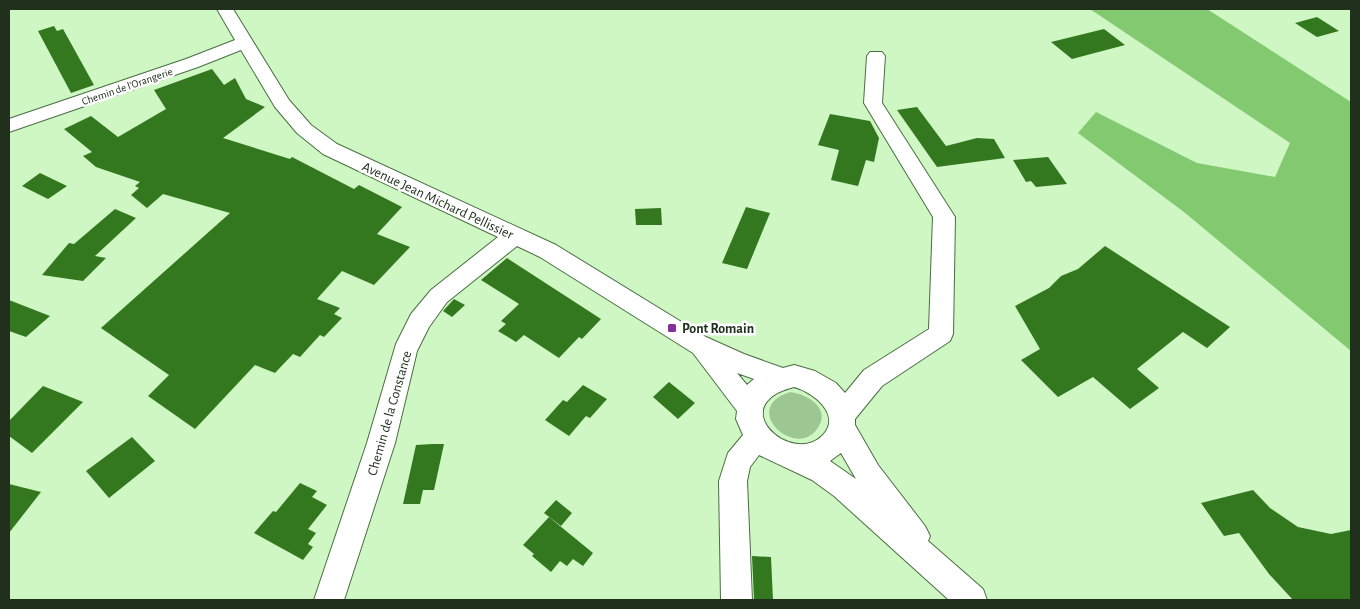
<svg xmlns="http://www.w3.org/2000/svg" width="1360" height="609" font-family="'Alegreya Sans',sans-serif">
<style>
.green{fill:#9dc792}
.forest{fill:#82c970}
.building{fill:#33781e}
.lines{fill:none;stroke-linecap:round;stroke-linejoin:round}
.minor-casing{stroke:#4a6e41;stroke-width:2}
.minor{fill:#fff;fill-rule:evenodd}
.poi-dot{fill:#862e9b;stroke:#fff;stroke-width:2}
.labels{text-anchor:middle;stroke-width:5;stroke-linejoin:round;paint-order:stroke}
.far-street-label{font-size:11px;fill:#21301d;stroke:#fff}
.street-label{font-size:14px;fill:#21301d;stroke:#fff}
.poi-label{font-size:14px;font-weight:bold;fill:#21301d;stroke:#fff;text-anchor:start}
</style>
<rect width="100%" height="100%" fill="#cef7c4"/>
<path class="green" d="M790 392C808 394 832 409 817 429 795 460 739 408 790 392Z"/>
<path class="forest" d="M1090 9H1207L1351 102V351L1184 212 1078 133 1096 112 1197 163 1275 177 1290 143Z"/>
<path class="building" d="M1317 17 1339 31 1317 37 1295 23Z
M54 26 57 31 63 29 94 85 71 93 38 31Z
M1104 29 1125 45 1072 59 1051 42Z
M212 69 224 85 235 78 246 99 265 107 223 138 290 159 292 157 354 189 359 185 402 207 377 234 410 247 374 285 342 271 317 299 340 308 334 314 342 318 324 337 320 335 300 357 293 354 275 373 255 365 195 429 148 396 169 375 101 328 230 213 163 194 147 208 131 195 139 188 135 186 140 182 96 167 83 156 92 152 64 129 91 116 118 137 166 109 154 90Z
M917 107 946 146 977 138 994 139 1005 158 937 167 897 110Z
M830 114 870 121 879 138 874 162 866 160 858 186 831 180 839 150 818 145Z
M1048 157 1067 184 1036 187 1031 181 1026 182 1013 160Z
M40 173 67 186 48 199 22 186Z
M746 207 770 213 747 269 722 263Z
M661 208 662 225H636L635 209Z
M115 209 136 218 95 256 106 258 83 281 42 275 69 243 74 244Z
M1105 246 1230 327 1207 348 1183 332 1137 369 1159 388 1130 409 1093 377 1058 397 1021 360 1040 349 1015 306 1049 288 1061 276 1078 269Z
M507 258 601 319 582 339 579 337 559 358 524 335 516 342 498 331 506 324 501 321 519 304 481 280Z
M454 299 465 305 452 317 443 311Z
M9 300 50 316 26 337 9 331Z
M669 382 695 403 678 419 653 397Z
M583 385 607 399 590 418 586 416 569 436 545 420 563 400 567 402Z
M43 386 83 402 32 453 9 436V421Z
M132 437 155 461 109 498 86 471Z
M433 444H444L434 490H423L420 504H403L416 445Z
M300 483 317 491 312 497 327 505 308 529 316 533 308 544 313 547 303 560 254 533 273 511 276 512Z
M9 484 41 492 9 533Z
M1253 490 1270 508 1298 527 1331 534 1351 530V600H1293L1269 574 1239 533 1224 536 1201 503Z
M556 500 572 513 561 526 544 513Z
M549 517 593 553 583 566 573 559 567 566 560 561 551 572 532 556 534 554 523 545Z
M752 556 771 557 773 600H754Z"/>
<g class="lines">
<defs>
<path id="minor" d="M217 9H233L289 100 311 125 337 144 556 245 706 337 744 354 783 368 794 365 815 371 836 383 845 393 864 370 929 329 933 217 864 103 867 56 870 52H882L885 56 882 103 955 217 953 334 950 341 882 386 855 419V425L878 465 925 526 930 536 928 541 983 589 987 600H949L834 496 812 480 759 455 750 467 747 481 752 600H721L719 481 728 453 743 435 736 419 737 411 693 353 540 257 517 246 447 302 429 327 417 351 395 443 344 600H314L367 443 396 344 411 314 431 290 498 237 323 154 297 133 275 107 241 50 198 67 9 132V119L186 59 235 40ZM737 373 754 379 747 385ZM794 387C813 392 843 415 822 436 791 466 723 405 794 387ZM841 453 856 479 830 461Z"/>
</defs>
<use href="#minor" class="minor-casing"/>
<use href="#minor" class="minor"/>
</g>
<rect class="poi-dot" x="667" y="323" width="10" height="10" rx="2.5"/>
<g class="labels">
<g class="far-street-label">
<text transform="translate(127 86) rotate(-19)" y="4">Chemin de l'Orangerie</text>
</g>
<g class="street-label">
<text transform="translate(438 200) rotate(25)" y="5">Avenue Jean Michard Pellissier</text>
<text transform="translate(389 413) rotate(-74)" y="5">Chemin de la Constance</text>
</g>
<g class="poi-label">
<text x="682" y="333">Pont Romain</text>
</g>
</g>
<rect width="1360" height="609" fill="none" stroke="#21301d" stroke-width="20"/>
</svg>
